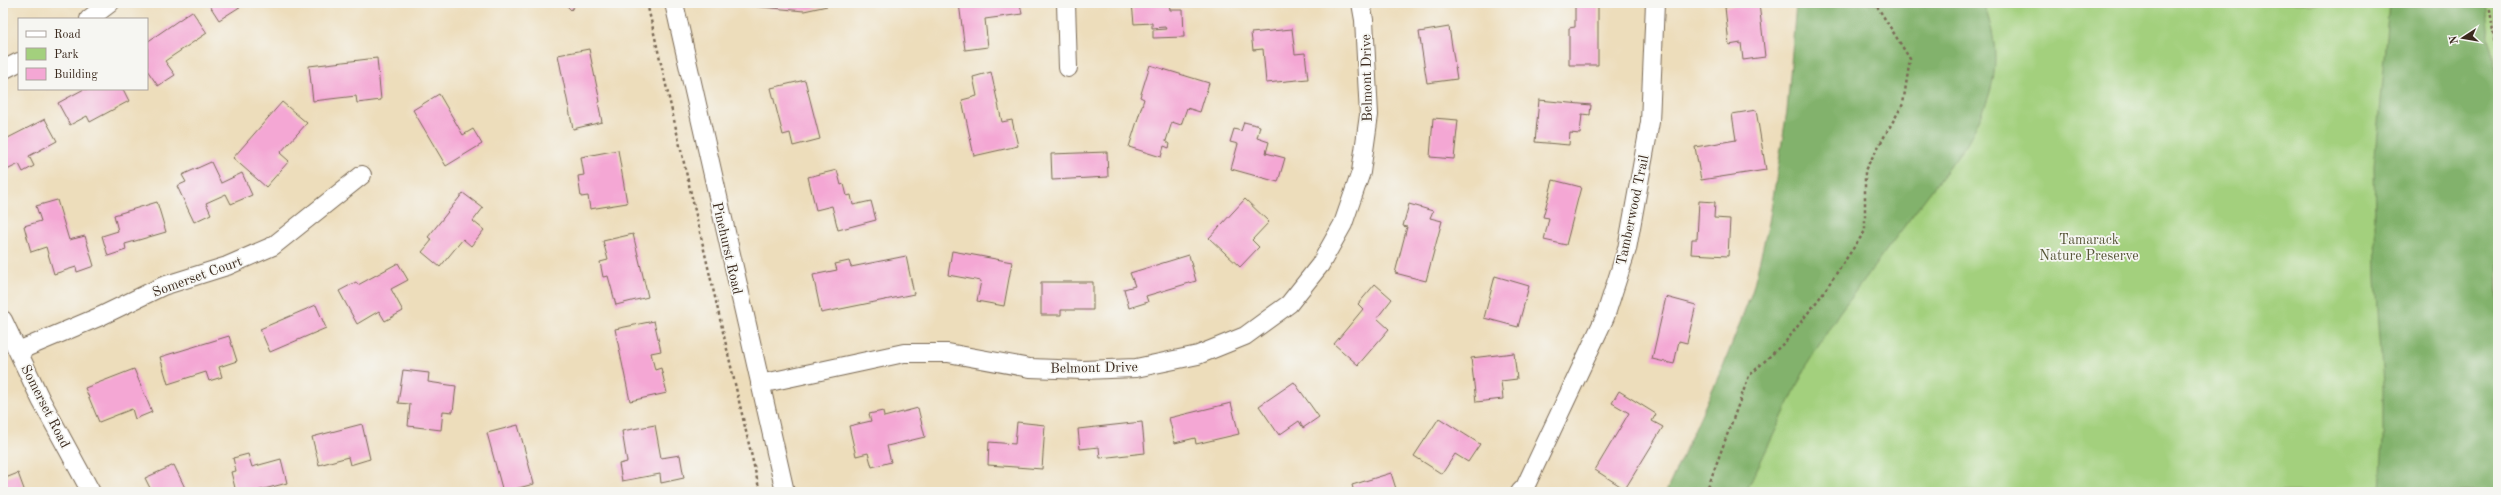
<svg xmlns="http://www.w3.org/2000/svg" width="2501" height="495" font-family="'Old Standard TT',serif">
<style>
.green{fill:#a3d07d;stroke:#6f7d4e}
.forest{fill:#82b26c;stroke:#5e6e45}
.building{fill:#f4a7d4}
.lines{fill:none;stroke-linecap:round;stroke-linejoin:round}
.street-casing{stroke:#796955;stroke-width:20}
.path{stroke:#796955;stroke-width:2.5;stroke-dasharray:3 3;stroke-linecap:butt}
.street{stroke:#fff;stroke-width:18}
.labels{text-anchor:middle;stroke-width:3.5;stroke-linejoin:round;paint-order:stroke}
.street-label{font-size:14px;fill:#3b2a1e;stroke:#f6f6f2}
.park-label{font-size:14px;fill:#555436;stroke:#f6f6f2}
</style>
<rect width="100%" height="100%" fill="#f6f6f2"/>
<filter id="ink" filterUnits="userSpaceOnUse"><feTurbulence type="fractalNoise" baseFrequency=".025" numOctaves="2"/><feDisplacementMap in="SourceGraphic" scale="8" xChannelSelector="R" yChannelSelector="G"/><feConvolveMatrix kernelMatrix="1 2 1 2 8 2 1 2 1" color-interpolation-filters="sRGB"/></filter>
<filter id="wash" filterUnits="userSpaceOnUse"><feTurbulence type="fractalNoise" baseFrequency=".012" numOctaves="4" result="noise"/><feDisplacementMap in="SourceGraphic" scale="16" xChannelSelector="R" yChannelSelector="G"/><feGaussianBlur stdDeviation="0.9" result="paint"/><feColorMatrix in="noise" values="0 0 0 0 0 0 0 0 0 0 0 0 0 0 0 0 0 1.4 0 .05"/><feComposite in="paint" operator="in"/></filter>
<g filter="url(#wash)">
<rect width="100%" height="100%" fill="#edddbb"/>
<path class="green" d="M1807 3H2493L2498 46V492H1680L1767 286Z"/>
<path class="forest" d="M1796 3H1983C2005 57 1995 94 1967 143L1839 313 1808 363 1746 492H1666L1724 364 1752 292 1769 222 1787 111Z
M2389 3H2485L2489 37 2498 80V492H2380L2383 438V385L2376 279 2374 166Z"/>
<g id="blocks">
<path class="building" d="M208 3H246L219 20Z
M564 3H577L571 10Z
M750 3H828L827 6 804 11 751 6Z
M959 3H1020L1022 14 985 19 988 47 965 50Z
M1132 3H1169L1170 10H1183L1184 37 1153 38V30L1166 29 1165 27 1152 28V23L1134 24Z
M1759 3 1765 57 1743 60 1741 43 1729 45 1725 7Z
M1575 4H1598V65H1569V28L1575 27Z
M192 11 207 33 165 61 175 75 158 86 147 70V42Z
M1449 27 1457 79 1427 83 1419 32Z
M1292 29 1295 54 1305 53 1308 79 1266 83 1263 49 1253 50 1251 33Z
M589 49 600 102H598L602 122 573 129 558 55Z
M377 58 381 100 357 103 356 96 313 101 309 66Z
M1150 65 1209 83 1200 112 1187 108 1181 125 1172 122 1166 141 1170 144 1169 148 1164 146 1161 157 1129 147 1144 99 1140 97Z
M991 72 1002 122 1012 120 1018 146 974 156 962 100 977 96 973 77Z
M805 80 820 139 793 146 790 133 783 135 771 88Z
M84 89H123L129 101 90 122 87 116 70 125 58 103Z
M439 94 463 135 473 129 482 144 446 166 413 110Z
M1539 100 1591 105 1590 115 1582 114 1580 134 1570 133 1569 145 1535 142Z
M282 102 307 123 280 153 289 161 266 187 233 158Z
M1756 110 1766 170 1701 180 1695 147 1736 140 1732 114Z
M1433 118 1458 120 1454 159 1430 157Z
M45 119 57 141 29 156 34 166 23 172 19 164 3 172V137L4 140Z
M1244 122 1260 126 1257 138 1269 142 1266 153 1285 158 1278 182 1231 169 1238 144 1230 142 1234 129 1241 131Z
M618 150 627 203 590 209 588 196 581 197 578 176 584 175 581 157Z
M1107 152 1108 177 1052 180 1051 154Z
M211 162 221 183 242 173 252 195 231 204 226 194 206 203 211 214 194 222 177 186 186 182 182 175Z
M837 170 841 185 844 184 847 196 851 195 853 205 871 201 876 220 838 230 832 206 816 210 808 177Z
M1553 180 1581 187 1566 245 1544 240 1549 218 1543 217Z
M463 193 483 208 473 221 484 230 471 246 463 239 440 267 422 252 432 240 428 237Z
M1245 199 1269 222 1252 240 1259 247 1240 267 1209 238Z
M57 200 69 240 85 236 94 266 77 272 76 267 54 274 46 247 31 252 24 226 41 221 36 206Z
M1699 201 1715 202 1714 218 1730 219 1728 256 1691 254 1692 239H1697Z
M157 202 166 232 125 244 126 250 108 256 102 236 118 231 114 215Z
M1409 204 1433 211 1430 218 1442 221 1426 281 1395 273 1407 227 1403 226Z
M633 234 648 297 616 305 608 276 603 277 600 262 608 260 603 241Z
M952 251 1012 262 1004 306 977 301 981 281 948 275Z
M1189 255 1196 281 1146 296 1148 302 1129 308 1124 289 1135 286 1130 273Z
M906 256 914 294 821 313 813 275 837 270 835 264 849 261 851 267Z
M398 263 408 280 391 289 403 311 385 321 379 311 357 324 339 291 356 282 358 285Z
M1495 276 1529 286 1518 327 1484 318Z
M1041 282H1093V310H1061V315H1041Z
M1375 284 1392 299 1377 318 1389 329 1358 365 1334 344 1363 309 1358 304Z
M1666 297 1696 305 1687 343 1679 341 1674 364 1652 359Z
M316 305 326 328 270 352 260 329Z
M654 321 661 351 651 353 655 370 661 368 667 393 630 401 615 329Z
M229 336 237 361 219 367 222 377 209 381 206 372 168 384 160 357Z
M1514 353 1517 379 1501 381 1503 399 1476 402 1471 358Z
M134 369 152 412 135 419 132 409 99 422 85 388Z
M403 370 429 373 428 382 456 386 453 412 443 411 441 430 408 426 410 404 398 403Z
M1294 382 1319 417 1303 428 1299 421 1279 435 1259 406Z
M1619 391 1656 414 1652 421 1663 427 1625 489 1595 470 1629 413 1612 403Z
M1231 403 1239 434 1196 444 1195 438 1175 443 1169 418Z
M918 408 925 437 887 446 891 462 872 467 868 453 856 456 849 426 871 421 869 414 883 411 884 417Z
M1439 418 1480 444 1468 462 1455 454 1442 474 1414 456Z
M1017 422 1045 425 1042 469 988 465 989 442 1015 444Z
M1142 422 1145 453 1100 458 1099 447 1080 449 1078 429Z
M362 424 370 459 350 465 348 457 319 465 312 437Z
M518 425 534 484 503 492 487 433Z
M655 425 661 458 680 455 684 478 661 483 660 474 622 481 619 464 627 462 622 431Z
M248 454 252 467 281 459 287 483 253 492H236L231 472 236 471 233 458Z
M174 465 187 492H152L145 478Z
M18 473 25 492H3V479Z
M1391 473 1397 492H1354L1352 485Z"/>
</g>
</g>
<g filter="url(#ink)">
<use href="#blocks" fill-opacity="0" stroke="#796955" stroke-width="1"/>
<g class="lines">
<defs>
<path id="street" d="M674 3 785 492
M1066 3 1068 68
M89 19 110 3
M3 70 19 62
M3 320 41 400 91 492
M18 351 101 316 163 286 227 266 273 246 362 175
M760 384 904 353H948L1030 368 1083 370 1136 368 1198 355 1245 336 1289 304 1320 265 1343 224 1361 172 1369 115 1364 20 1361 3
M1520 492 1525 487 1605 317 1627 249 1650 122 1655 3"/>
</defs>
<use href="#street" class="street-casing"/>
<path class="path" d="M647 3 760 492
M2489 3 2498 66
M1706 492 1749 376 1787 340 1821 296 1865 231V170L1903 104 1910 59 1875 3"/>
<use href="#street" class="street"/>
</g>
</g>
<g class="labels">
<g class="street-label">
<text transform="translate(1366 78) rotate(-91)" y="5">Belmont Drive</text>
<text transform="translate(1632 210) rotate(-78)" y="5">Tamberwood Trail</text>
<text transform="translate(728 248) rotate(77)" y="5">Pinehurst Road</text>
<text transform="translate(197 276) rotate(-20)" y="5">Somerset Court</text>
<text transform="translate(1094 367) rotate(-1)" y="5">Belmont Drive</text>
<text transform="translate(46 406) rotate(63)" y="5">Somerset Road</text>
</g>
<g class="park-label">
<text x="2089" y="244">Tamarack<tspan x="2089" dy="16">Nature Preserve</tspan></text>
</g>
</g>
<rect width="2501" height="495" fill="none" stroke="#f6f6f2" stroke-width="16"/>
<rect x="18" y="18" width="130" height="72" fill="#f6f6f2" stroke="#aba49d"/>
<rect x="26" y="31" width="20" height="6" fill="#ffffff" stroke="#aba49d"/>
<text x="54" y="38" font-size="12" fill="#3b2a1e">Road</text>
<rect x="26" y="48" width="20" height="12" fill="#a3d07d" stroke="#aba49d"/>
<text x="54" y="58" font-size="12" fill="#3b2a1e">Park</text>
<rect x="26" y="68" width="20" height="12" fill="#f4a7d4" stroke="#aba49d"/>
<text x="54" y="78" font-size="12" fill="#3b2a1e">Building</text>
<g transform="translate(2463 38) rotate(258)" stroke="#f6f6f2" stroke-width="3" paint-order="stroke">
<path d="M0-3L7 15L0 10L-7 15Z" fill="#3b2a1e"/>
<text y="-6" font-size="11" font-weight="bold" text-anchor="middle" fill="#3b2a1e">N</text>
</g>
</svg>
